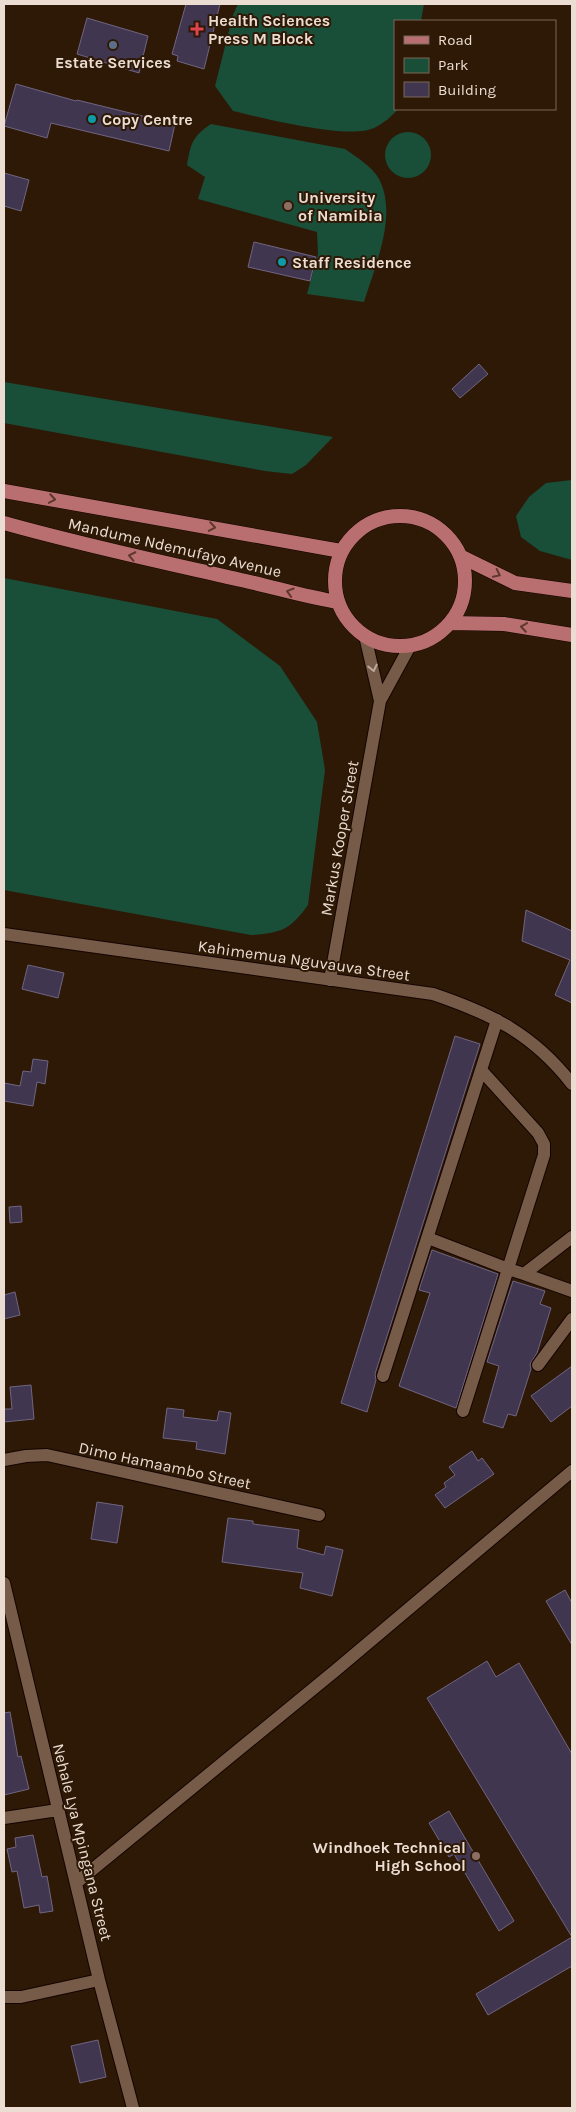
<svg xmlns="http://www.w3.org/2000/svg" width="576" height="2112" font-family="Karla,sans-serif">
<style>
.green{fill:#194f38}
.building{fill:#413650;stroke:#706581}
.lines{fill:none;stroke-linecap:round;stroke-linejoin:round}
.minor-casing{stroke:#150400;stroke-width:14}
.primary-casing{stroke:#150400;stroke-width:15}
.minor{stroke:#765b48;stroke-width:12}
.primary{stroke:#b96f70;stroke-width:14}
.oneway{stroke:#5f372b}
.oneway2{stroke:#bda99b}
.health-dot{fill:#e0444e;stroke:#2e1906;stroke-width:2}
.service-dot{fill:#5c6f8a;stroke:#2e1906;stroke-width:2}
.culture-dot{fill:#0f9aa8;stroke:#2e1906;stroke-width:2}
.education-dot{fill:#8d6e63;stroke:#2e1906;stroke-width:2}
.labels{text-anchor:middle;stroke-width:4;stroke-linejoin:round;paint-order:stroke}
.poi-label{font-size:16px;font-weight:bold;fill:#ecddd2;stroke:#2e1906;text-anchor:start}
.street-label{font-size:16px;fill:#ecddd2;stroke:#2e1906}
</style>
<rect width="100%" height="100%" fill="#2e1906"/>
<path class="green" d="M238 4H424L421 21H395V109H398C392 116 383 124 374 128 348 140 263 118 233 111L215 86 233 15Z
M211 124 345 149C356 157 372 166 379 179 398 215 375 266 364 302L307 294 318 254 317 232 198 199 205 177 187 165C191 143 192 137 211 124Z
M385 155a23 23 0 1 1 46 0a23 23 0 1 1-46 0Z
M4 382 333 437 306 465 292 474 265 471 4 423Z
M572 480V560L540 551 521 537 516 516 529 497 546 483Z
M4 578 217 619 280 666 317 722 325 770 308 905C290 930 281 933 251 935L4 890Z"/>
<path class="building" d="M186 4H220L204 69 177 61 178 56 172 54Z
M87 18 148 36 139 73 77 54Z
M16 84 76 101 77 100 175 124 169 151 51 123 47 138 4 126Z
M4 173 29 180 21 211 4 206Z
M254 242 316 257 310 281 248 267Z
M479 364 488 374 460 398 452 389Z
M526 910 572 931V1003L555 995 570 960 522 941Z
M28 965 64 973 58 998 22 989Z
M455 1036 480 1044 375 1374 376 1380 367 1412 341 1403Z
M33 1059 48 1061 45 1084 37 1082 33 1106 4 1101V1083L20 1086 23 1071 31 1072Z
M21 1206 22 1222 10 1223 9 1207Z
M432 1250 498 1274 456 1408 399 1386 430 1293 419 1290Z
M513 1281 545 1291 540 1304 551 1308 537 1353 530 1364 531 1369 516 1416 508 1414 503 1428 483 1422 499 1366 487 1362Z
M15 1292 20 1315 4 1319V1295Z
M572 1366V1406L551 1422 531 1396Z
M31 1385 34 1419 4 1422V1409H12L10 1387Z
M167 1408 184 1410 183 1417 217 1421 219 1411 231 1413 225 1454 196 1449 197 1442 163 1438Z
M472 1451 478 1461 482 1458 494 1474 445 1508 435 1495 446 1487 444 1483 455 1475 449 1467Z
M97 1502 123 1506 117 1543 91 1539Z
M228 1518 253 1521V1524L299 1530 297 1548 324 1555 326 1546 343 1550 332 1596 300 1588 303 1573 222 1562Z
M565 1590 572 1603V1645L546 1601Z
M487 1661 496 1677 519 1663 572 1754V1966L488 2015 476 1994 572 1937 427 1698Z
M10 1712 18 1757 21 1756 29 1789 4 1795V1713Z
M449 1811 514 1921 499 1931 454 1854 449 1857 429 1823Z
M33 1835 42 1877 47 1876 53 1911 40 1913 39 1905 24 1908 17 1871 12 1872 7 1849 16 1847 15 1838Z
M98 2040 106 2077 80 2083 71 2046Z"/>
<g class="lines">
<defs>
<path id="minor" d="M365 636 380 701
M4 934 433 994C492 1014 533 1034 572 1084
M330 980 380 701 410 646
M481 1070 538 1133 544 1144V1155L508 1269 524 1274
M572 1237 524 1274 572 1291
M428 1238 508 1269 463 1411
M538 1365 572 1319
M383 1376 497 1020
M4 1460 26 1456 47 1455 319 1515
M4 1583 99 1980 133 2108
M4 1818 58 1810
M76 1883 336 1670 572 1471
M4 1997H21L99 1980"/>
<path id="primary" d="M4 491 341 551
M335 581a65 65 0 1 1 130 0a65 65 0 1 1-130 0Z
M4 523C82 545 162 562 241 580 274 587 305 597 338 602
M460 556 515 583 572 591
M450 623 504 624 572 635"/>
</defs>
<use href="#minor" class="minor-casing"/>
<use href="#primary" class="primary-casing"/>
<use href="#minor" class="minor"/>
<use href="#primary" class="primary"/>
</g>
<defs><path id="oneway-chevron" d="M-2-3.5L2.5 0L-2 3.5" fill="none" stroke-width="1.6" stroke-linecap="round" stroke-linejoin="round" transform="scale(1.25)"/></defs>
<g class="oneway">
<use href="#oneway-chevron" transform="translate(52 499) rotate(10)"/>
<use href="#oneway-chevron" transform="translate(212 527) rotate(10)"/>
<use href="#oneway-chevron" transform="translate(132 556) rotate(-168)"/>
<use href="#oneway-chevron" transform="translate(497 574) rotate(26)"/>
<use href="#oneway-chevron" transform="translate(290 592) rotate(-163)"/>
<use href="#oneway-chevron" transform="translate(524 627) rotate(-172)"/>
</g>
<use class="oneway2" href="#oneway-chevron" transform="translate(373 668) rotate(77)"/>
<path class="health-dot" d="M194.5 21.5h5v5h5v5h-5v5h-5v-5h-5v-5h5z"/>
<circle class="service-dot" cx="113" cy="45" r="5"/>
<g class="culture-dot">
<circle cx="92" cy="119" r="5"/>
<circle cx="282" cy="262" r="5"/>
</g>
<g class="education-dot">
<circle cx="288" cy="206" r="5"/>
<circle cx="476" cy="1856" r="5"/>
</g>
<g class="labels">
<g class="poi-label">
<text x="208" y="26">Health Sciences<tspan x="208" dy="18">Press M Block</tspan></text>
<text x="113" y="68" text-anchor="middle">Estate Services</text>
<text x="102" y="125">Copy Centre</text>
<text x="298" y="203">University<tspan x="298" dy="18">of Namibia</tspan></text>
<text x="292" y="268">Staff Residence</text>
<text x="466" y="1853" text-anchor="end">Windhoek Technical<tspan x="466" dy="18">High School</tspan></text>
</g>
<g class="street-label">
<text transform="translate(175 547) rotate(13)" y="6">Mandume Ndemufayo Avenue</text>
<text transform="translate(339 838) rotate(-80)" y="6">Markus Kooper Street</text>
<text transform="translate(304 960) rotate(8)" y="6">Kahimemua Nguvauva Street</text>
<text transform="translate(165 1465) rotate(12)" y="6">Dimo Hamaambo Street</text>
<text transform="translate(83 1842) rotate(76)" y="6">Nehale Lya Mpingana Street</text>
</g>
</g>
<rect width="576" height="2112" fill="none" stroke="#ecddd2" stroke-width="10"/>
<rect x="394" y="20" width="162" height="90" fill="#2e1906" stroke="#7a6758"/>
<rect x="404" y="36" width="25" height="8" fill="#b96f70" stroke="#7a6758"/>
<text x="438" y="45" font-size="15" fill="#ecddd2">Road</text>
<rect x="404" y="58" width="25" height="15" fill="#194f38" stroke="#7a6758"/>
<text x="438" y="70" font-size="15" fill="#ecddd2">Park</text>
<rect x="404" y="82" width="25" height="15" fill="#413650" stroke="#7a6758"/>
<text x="438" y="95" font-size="15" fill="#ecddd2">Building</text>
</svg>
